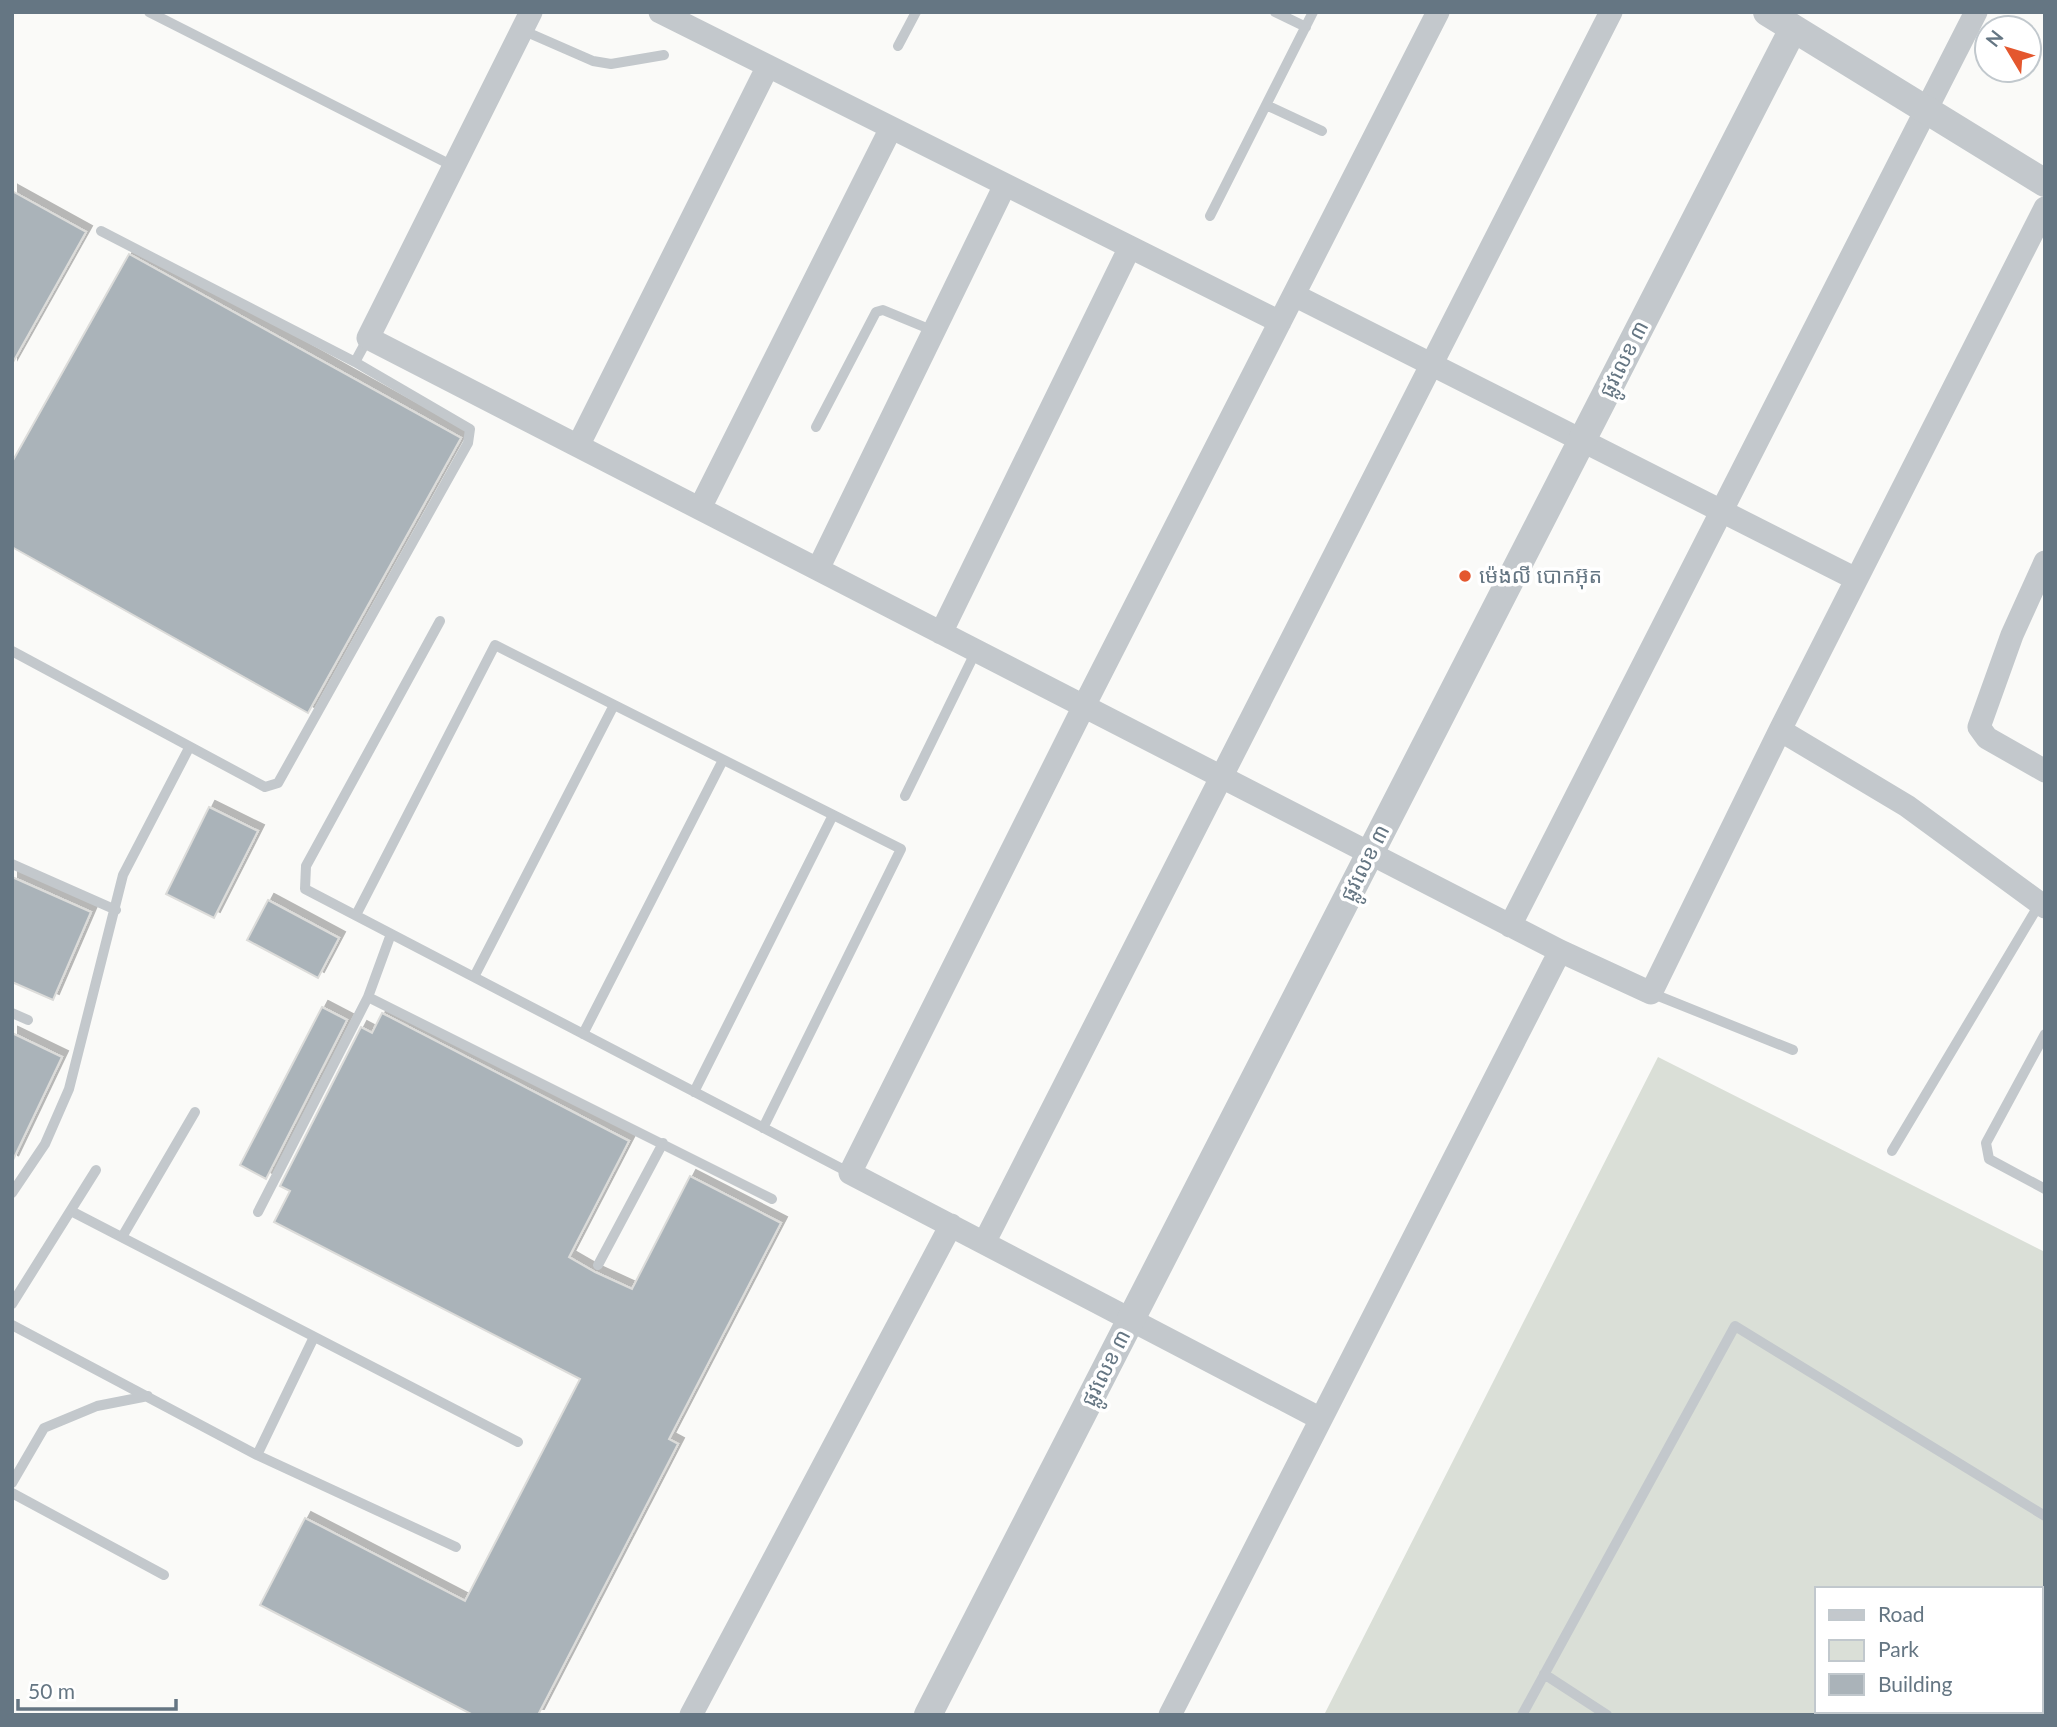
<svg xmlns="http://www.w3.org/2000/svg" width="2057" height="1727" font-family="Lato,'Noto Sans Khmer',sans-serif">
<style>
.green{fill:#dadfd7;fill-rule:evenodd}
.building{fill:#aab3b9;stroke:#dcdcda;stroke-width:2;filter:url(#shadow)}
.lines{fill:none;stroke-linecap:round;stroke-linejoin:round}
.service{stroke:#c3c8cc;stroke-width:10}
.minor{stroke:#c3c8cc;stroke-width:23}
.tertiary{stroke:#c3c8cc;stroke-width:28}
.poi-dot{fill:#e4572e;stroke:#fff;stroke-width:2.5}
.labels{text-anchor:middle;stroke-width:7;stroke-linejoin:round;paint-order:stroke}
.street-label{font-size:21px;fill:#657683;stroke:#fff}
.poi-label{font-size:21px;fill:#657683;stroke:#fff;text-anchor:start}
</style>
<defs>
<filter id="shadow"><feDropShadow dx="6" dy="-6" stdDeviation="0" flood-color="#0004"/></filter>
</defs>
<rect width="100%" height="100%" fill="#fafaf8"/>
<path class="green" d="M1658 1057 2045 1252V1715H1324ZM1817 1589H2041V1711H1817Z"/>
<path class="building" d="M12 191 86 232 12 364Z
M129 254 461 438 308 713 12 547V462Z
M209 807 258 831 214 918 166 894Z
M12 877 91 912 53 1000 12 982Z
M268 900 339 938 318 978 247 940Z
M322 1007 347 1020 266 1179 240 1165Z
M382 1013 629 1141 569 1257 595 1272 632 1289 690 1176 781 1223 669 1439 678 1444 538 1715H473L260 1605 305 1518 465 1601 580 1379 274 1222 290 1191 280 1186 361 1027 372 1033Z
M12 1033 62 1057 12 1162Z"/>
<g class="lines">
<path class="service" d="M149 12 453 166
M1275 12 1306 27
M522 30 593 61 611 64 664 55
M898 46 916 12
M1266 105 1322 131
M1210 216 1313 12
M101 231 355 362
M816 427 876 312 883 310 934 331
M440 621 306 866 305 889 850 1173
M12 651 265 787 278 783 468 443 470 429 355 362 368 338
M905 796 976 651
M12 864 116 910
M356 915 495 645 901 849 763 1128
M474 977 614 705
M1651 993 1793 1050
M368 997 772 1199
M12 1013 28 1020
M583 1034 723 760
M2045 1034 1986 1143 1989 1159 2045 1189
M694 1092 833 815
M1892 1151 2040 903
M12 1193 45 1144 69 1089 123 875 189 748
M71 1211 518 1442
M258 1212 368 997 391 934
M122 1237 195 1112
M598 1265 663 1143
M12 1304 96 1170
M12 1325 257 1455 456 1547
M257 1455 314 1337
M12 1483 44 1428 97 1406 148 1396
M12 1493 164 1575
M1544 1674 1607 1715
M1522 1715 1735 1326 2045 1516"/>
<path class="minor" d="M531 12 368 338 1560 951 1651 993 1780 730 2045 208
M660 12 1280 322
M1294 295 1856 579
M578 446 768 66
M700 508 891 128
M2045 562 2012 635 1979 727 1987 738 2045 771
M818 569 1005 185
M941 633 1130 247
M1780 730 1907 806 2045 907
M1510 926 1976 12
M984 1243 1611 12
M1321 1419 850 1173 1084 706 1438 12
M691 1715 951 1225
M1170 1715 1560 951"/>
<path class="tertiary" d="M1767 12 2045 183
M928 1715 1793 29"/>
</g>
<circle class="poi-dot" cx="1465" cy="576" r="7"/>
<g class="labels">
<g class="street-label">
<text transform="translate(1624 359) rotate(-63)" y="7">ផ្លូវលេខ ៣</text>
<text transform="translate(1365 863) rotate(-63)" y="7">ផ្លូវលេខ ៣</text>
<text transform="translate(1106 1368) rotate(-63)" y="7">ផ្លូវលេខ ៣</text>
</g>
<g class="poi-label">
<text x="1479" y="583">ម៉េងលី បោកអ៊ុត</text>
</g>
</g>
<rect width="2057" height="1727" fill="none" stroke="#657683" stroke-width="28"/>
<rect x="1815" y="1587" width="228" height="126" fill="#ffffff" stroke="#c1c8cd" stroke-width="2"/>
<rect x="1829" y="1610" width="35" height="10" fill="#c3c8cc" stroke="#c1c8cd" stroke-width="2"/>
<text x="1878" y="1622" font-size="21" fill="#657683">Road</text>
<rect x="1829" y="1640" width="35" height="21" fill="#dadfd7" stroke="#c1c8cd" stroke-width="2"/>
<text x="1878" y="1657" font-size="21" fill="#657683">Park</text>
<rect x="1829" y="1674" width="35" height="21" fill="#aab3b9" stroke="#c1c8cd" stroke-width="2"/>
<text x="1878" y="1692" font-size="21" fill="#657683">Building</text>
<g transform="translate(2008 49) rotate(308)"><circle r="33" fill="#ffffff" stroke="#c1c8cd" stroke-width="2"/>
<path d="M0-5L12 26L0 18L-12 26Z" fill="#e4572e"/>
<text y="-10" font-size="19" font-weight="bold" text-anchor="middle" fill="#657683">N</text>
</g>
<path d="M18 1699v10h158v-10" fill="none" stroke="#657683" stroke-width="3.5"/>
<text x="28" y="1699" font-size="21" fill="#657683" stroke="#ffffff" stroke-width="5" paint-order="stroke">50 m</text>
</svg>
